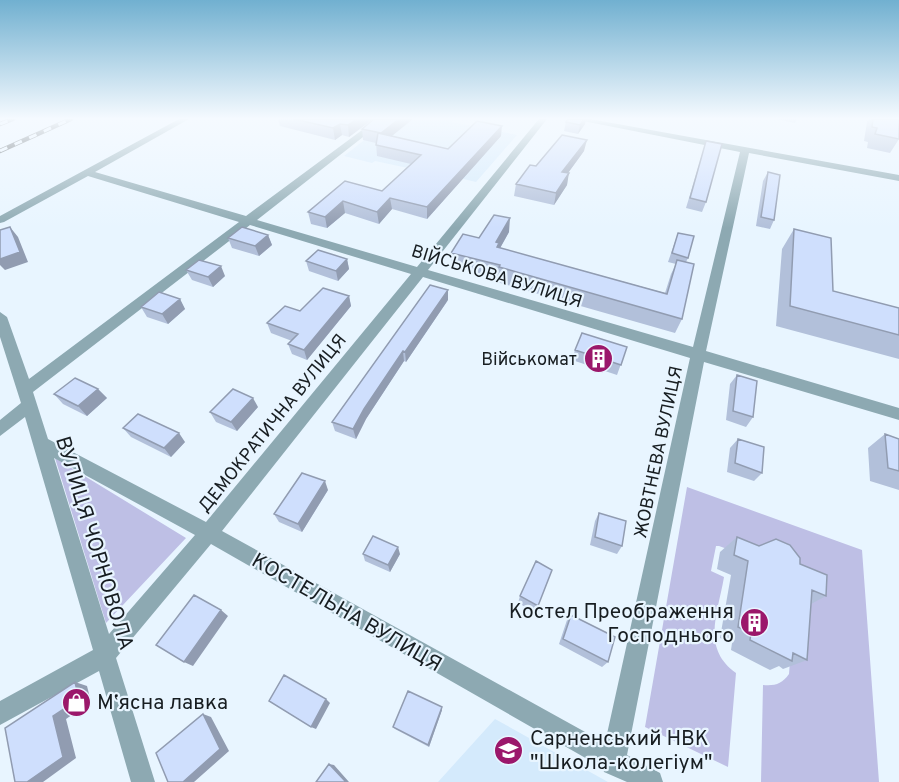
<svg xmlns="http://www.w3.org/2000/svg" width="899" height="782" font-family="Overpass,sans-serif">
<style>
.built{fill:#d4eafc}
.green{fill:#bebfe5}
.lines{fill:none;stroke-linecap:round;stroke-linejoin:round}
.street{fill:#8da9b2;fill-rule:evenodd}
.rail-casing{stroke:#3f474c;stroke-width:4.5}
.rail{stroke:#e8f5ff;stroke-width:3;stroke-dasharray:8;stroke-linecap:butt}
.wall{fill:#b2c0da}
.shaded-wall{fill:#919cb1}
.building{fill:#cfdffd;stroke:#919cb1;stroke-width:1.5}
.labels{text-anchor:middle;stroke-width:4.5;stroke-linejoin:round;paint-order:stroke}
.street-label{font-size:18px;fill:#171d21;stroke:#e8f5ff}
.poi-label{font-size:18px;fill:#171d21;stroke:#e8f5ff;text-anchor:end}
.near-street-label{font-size:21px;fill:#171d21;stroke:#e8f5ff}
.near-poi-label{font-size:21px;fill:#171d21;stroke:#e8f5ff;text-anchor:start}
</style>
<rect width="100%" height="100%" fill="#e8f5ff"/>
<path class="built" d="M391 119H454L452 122 517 135 476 182 410 166 408 168 375 161 372 163 344 156Z
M495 719 608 782H438Z"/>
<path class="green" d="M55 458 186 538 106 623Z
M687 487 862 550 879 782H761L763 685C775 686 782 684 789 674L794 609 741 554 719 546H716L711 571 724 577C718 613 701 648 736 673L728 767 645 727Z"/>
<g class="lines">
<path class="street" d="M179 119H189L95 172 246 216 377 119H386L257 220 417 267 539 119H547L428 270 693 347 740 152 573 119H590L899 175V181L749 153 706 351 899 408V420L704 362 627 755 660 773 663 782H627L604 772 603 768 211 544 116 658 155 782H131L99 671 0 725V701L93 650 25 417 0 436V420L21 403 0 337V312L7 317 29 379 239 222 88 176 4 222 0 223V216ZM250 225 411 274 206 522 48 439 33 392ZM423 277 690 358 605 743 222 531ZM54 458 195 535 109 634Z"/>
<defs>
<path id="rail" d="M0 124 13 119
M0 151 71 119"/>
</defs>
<use href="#rail" class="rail-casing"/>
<use href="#rail" class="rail"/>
</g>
<path class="wall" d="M278 119H373L349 137 342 135 335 140 280 126Z
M374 119 392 136 448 149 501 136 427 219 392 209 379 224 345 213 327 228 311 224 308 212 345 181 382 191 411 164 377 156 376 143 363 140 362 129Z
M568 119H586L585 124 578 134 564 131 566 122Z
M775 119H797L795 123Z
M868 119H899V139L890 153 867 148 868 142 864 141 867 122Z
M706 141V202L702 212 686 208 703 151Z
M584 151 568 173 567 185 554 205 514 196 516 184 536 166Z
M768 172 774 220 770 229 756 226 763 181Z
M794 229 833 291 899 308V359L776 326 782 249Z
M509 232 500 248 665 293 671 274 676 264 668 262 678 233 688 258 686 262 682 319 675 333 497 282 498 279 451 267V253L479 238Z
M268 235 272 245 259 256 232 248 228 238Z
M347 259 349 269 338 281 309 271 306 261Z
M186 270 225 276 213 287 192 280Z
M349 296 351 306 307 360 292 354 288 344 292 341 271 333 267 323 300 311Z
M180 299 185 309 168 324 147 317 141 307Z
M448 300 406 362 404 361 366 419 356 439 335 431 332 422Z
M627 347 617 375 572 360 575 350Z
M737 375 753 417 746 427 726 420 730 384Z
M98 389 107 398 87 416 63 404 54 394Z
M258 407 237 431 216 422 210 412Z
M123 428 185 442 171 457 131 437Z
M885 434 899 439V490L870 481 868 448Z
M738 439 762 473 754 481 727 472 730 448Z
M328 490 302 532 279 522 274 514Z
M599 513 622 546 617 554 590 545 595 521Z
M737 537 800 564 826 596 811 604 807 660 783 669 779 666 770 670 731 650 732 643 720 638 731 575 717 569 720 552Z
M363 554H400L390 572 365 561Z
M552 570 535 612 518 603 520 596Z
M571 615 608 662 602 667 559 644 567 620Z
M442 710 429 747 395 729 393 727Z"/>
<path class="shaded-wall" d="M357 119H373L349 137 348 125Z
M399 119H413L382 144 381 133Z
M584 119H586L585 124 578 134 580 125Z
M340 124 342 135 335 140 333 128Z
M502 126 501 136 427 219V207Z
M587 140 584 151 560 184 562 172Z
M569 173 567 185 554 205 556 193Z
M390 198 392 209 379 224 377 212Z
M343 201 345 213 327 228 325 217Z
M510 218 509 232 499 250 498 257 496 242Z
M10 227 18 237 28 262 5 270 0 265V259Z
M268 235 272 245 259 256 255 246Z
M347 259 349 269 338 281 336 271Z
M221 266 225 276 213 287 208 277Z
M448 290V300L406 362 405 352Z
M349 296 351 306 307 360 304 350Z
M180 299 185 309 168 324 162 314Z
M403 351 404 361 366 419 356 439 353 429 364 409Z
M98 389 107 398 87 416 78 406Z
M253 398 258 407 237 431 231 422Z
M179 433 185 442 171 457 164 448Z
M325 481 328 490 302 532 298 524Z
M398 547 400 554 390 572 388 565Z
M221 610 228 616 193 666 184 662Z
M75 682 87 686 91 702 66 719 76 758 43 782H27L53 716Z
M326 699 330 703 316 729 311 727Z
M442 707V710L429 747 428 745Z
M203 714 211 717 229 751 194 782H183Z
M329 764 334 765 349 782H345Z"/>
<path class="building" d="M294 119H357L348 125 340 124 333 128Z
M374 119H399L381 133 362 129Z
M568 119H584L580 125 566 122Z
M873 119H899V139L875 134 877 128 872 127Z
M477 121 502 126 427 207 390 198 377 212 343 201 325 217 308 212 345 181 382 191 421 155 376 145 378 133 448 149Z
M562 135 587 140 562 172 569 173 556 193 516 184 530 165 536 166Z
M706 141 722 144 706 202 690 198Z
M768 172 780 175 774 220 761 217Z
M494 215 510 218 496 242 499 243 497 247 667 294 677 260 694 264 682 319 499 267 500 265 451 253 463 234 479 238Z
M10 227 20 252 0 259V230Z
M242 227 268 235 255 246 228 238Z
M794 229 831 238 833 291 899 308V335L790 306Z
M678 233 694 236 688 258 672 253Z
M318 250 347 259 336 271 306 261Z
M199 260 221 266 208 277 186 270Z
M430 285 448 290 405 352 403 351 364 409 353 429 332 422Z
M323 288 349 296 304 350 288 344 298 334 267 323 285 306 300 311Z
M159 292 180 299 162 314 141 307Z
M582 333 627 347 621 365 575 350Z
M737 375 757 381 753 417 733 411Z
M75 378 98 389 78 406 54 394Z
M233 389 253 398 231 422 210 412Z
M138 414 179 433 164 448 123 428Z
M885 434 899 439V471L888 468Z
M738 439 764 447 762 473 735 463Z
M302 473 325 481 298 524 274 514Z
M599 513 626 521 622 546 595 537Z
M373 536 398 547 388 565 363 554Z
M737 537 759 546 776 539 790 545 800 558V564L827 575 826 596 812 590 807 660 793 653 792 661 750 640 751 633 738 627 748 561 734 555Z
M536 561 552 570 538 606 520 596Z
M194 595 221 610 184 662 156 645Z
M571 615 615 637 608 662 563 639Z
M284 675 326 699 311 727 269 701Z
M75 682 79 699 53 716 63 757 27 782H15L5 728Z
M408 691 442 707 428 745 393 727Z
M203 714 220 749 183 782H168L156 753Z
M329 764 345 781V782H316Z"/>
<linearGradient id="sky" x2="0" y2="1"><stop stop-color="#71b0d0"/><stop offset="0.52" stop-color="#f5faff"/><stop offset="1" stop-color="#f5faff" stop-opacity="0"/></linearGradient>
<rect width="899" height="228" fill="url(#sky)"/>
<defs>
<symbol id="building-disc" viewBox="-11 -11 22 22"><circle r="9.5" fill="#9b186b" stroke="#e8f5ff"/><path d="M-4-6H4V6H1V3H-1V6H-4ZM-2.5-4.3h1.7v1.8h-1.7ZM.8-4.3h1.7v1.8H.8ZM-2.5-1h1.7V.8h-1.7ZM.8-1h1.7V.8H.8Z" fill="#fff"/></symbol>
<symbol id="shop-disc" viewBox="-11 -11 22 22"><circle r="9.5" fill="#9b186b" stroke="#e8f5ff"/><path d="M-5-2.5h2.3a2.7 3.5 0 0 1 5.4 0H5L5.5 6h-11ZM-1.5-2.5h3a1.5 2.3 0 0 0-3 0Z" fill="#fff"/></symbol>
<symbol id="school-disc" viewBox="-11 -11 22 22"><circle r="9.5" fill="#9b186b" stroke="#e8f5ff"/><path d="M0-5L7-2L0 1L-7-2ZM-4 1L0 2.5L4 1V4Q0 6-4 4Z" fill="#fff"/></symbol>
</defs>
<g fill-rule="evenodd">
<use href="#building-disc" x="582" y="342" width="33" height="33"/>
<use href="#building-disc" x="738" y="606" width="33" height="33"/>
<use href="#shop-disc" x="60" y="686" width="33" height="33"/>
<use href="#school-disc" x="492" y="734" width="33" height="33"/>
</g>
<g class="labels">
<g class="street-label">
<text transform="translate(497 276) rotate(17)" y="6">ВІЙСЬКОВА ВУЛИЦЯ</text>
<text transform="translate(272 423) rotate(-51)" y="6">ДЕМОКРАТИЧНА ВУЛИЦЯ</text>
<text transform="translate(658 452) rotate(-78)" y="6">ЖОВТНЕВА ВУЛИЦЯ</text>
</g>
<g class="poi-label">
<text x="577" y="365">Військомат</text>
</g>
<g class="near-street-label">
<text transform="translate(95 543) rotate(73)" y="7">ВУЛИЦЯ ЧОРНОВОЛА</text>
<text transform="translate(347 612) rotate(30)" y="7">КОСТЕЛЬНА ВУЛИЦЯ</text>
</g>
<g class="near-poi-label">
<text x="734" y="618" text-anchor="end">Костел Преображення<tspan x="734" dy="24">Господнього</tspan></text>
<text x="97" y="709">Мʼясна лавка</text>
<text x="530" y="745">Сарненський НВК<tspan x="530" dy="24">"Школа-колегіум"</tspan></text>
</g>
</g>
</svg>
